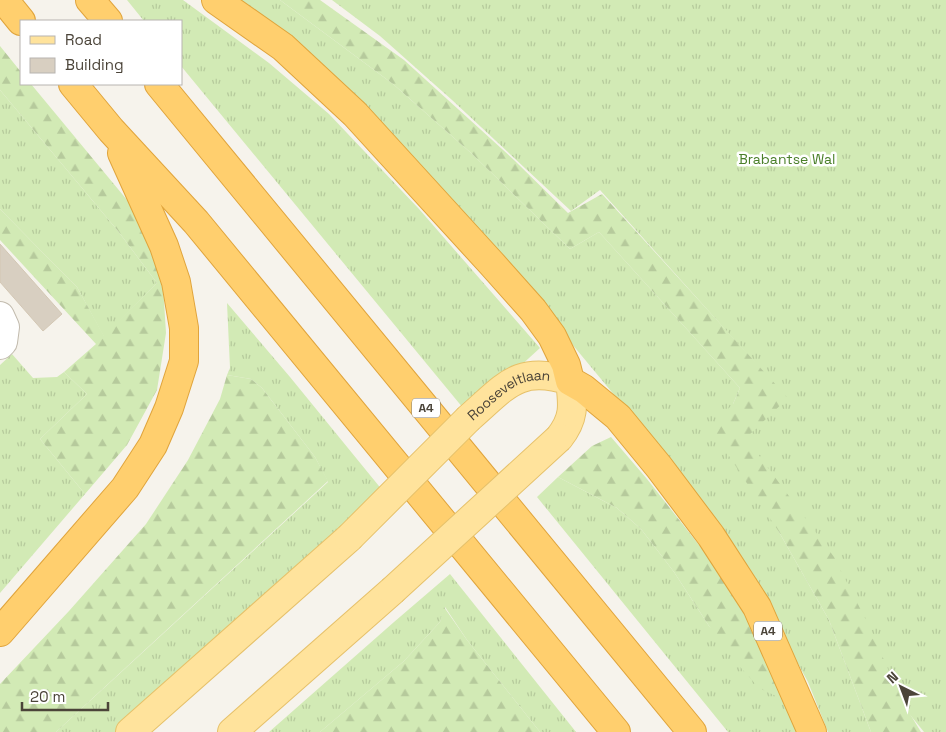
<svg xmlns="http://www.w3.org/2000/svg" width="946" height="732" font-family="'Space Grotesk',sans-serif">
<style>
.grass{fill:url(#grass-tufts)}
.forest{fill:url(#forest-firs)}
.building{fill:#d8cfc1;stroke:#d3c7b4}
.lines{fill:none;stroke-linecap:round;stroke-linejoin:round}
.minor-casing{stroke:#c2bbae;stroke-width:30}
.major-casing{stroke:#e6c16a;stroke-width:30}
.highway-casing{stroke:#e0a43c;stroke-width:30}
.minor{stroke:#fff;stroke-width:28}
.major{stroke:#ffe39c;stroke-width:28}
.highway{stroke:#ffcf6e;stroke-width:28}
.major-bridge-casing{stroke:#e6c16a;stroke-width:30;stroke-linecap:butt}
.major-bridge{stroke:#ffe39c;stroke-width:28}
.labels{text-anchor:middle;stroke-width:5;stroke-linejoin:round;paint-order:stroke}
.shield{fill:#fff;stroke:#817c74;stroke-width:1}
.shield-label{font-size:12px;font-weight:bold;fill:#4b4439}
.park-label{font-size:14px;fill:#4a7f2a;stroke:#fff}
.street-label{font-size:14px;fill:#4b4439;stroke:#fff}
</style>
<defs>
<pattern id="grass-tufts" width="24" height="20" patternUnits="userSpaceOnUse" patternTransform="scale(1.25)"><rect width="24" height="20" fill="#d2eab5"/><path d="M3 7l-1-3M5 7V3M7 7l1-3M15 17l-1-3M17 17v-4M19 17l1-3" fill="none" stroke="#b6ca9c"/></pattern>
<pattern id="forest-firs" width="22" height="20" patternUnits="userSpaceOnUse" patternTransform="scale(1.25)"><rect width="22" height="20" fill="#d2eab5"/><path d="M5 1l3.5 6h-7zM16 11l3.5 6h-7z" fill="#b6ca9c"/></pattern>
</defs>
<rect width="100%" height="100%" fill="#f6f3ec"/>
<path class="grass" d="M127 0H183L269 63 329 114 419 209 540 348 468 414 181 66V21H144Z
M230 0H280L288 6 393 84 471 153 570 249 599 232 740 388 733 404 779 532 829 620 871 732H828L808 682 745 567 640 426 557 326Z
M332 0H946V732H924L898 700 733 421 775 385 600 190 571 211 452 100 380 36Z
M0 90 118 231 157 283 104 337 77 287 45 255 0 209Z
M227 303 290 377 383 491 265 599 116 732H56L328 482 315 457 262 388 251 379 227 375 230 368Z
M12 354 33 378 57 377 64 372 87 394 40 439 85 494 0 593V365Z
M558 477 617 508 641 529 674 572 709 626 787 701 800 732H728L537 497Z
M450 574 576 732H540L467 640 445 607 440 622 404 661 320 732H269L394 622Z"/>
<path class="forest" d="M280 0H320L404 60 514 160 568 213 602 194 788 398 746 438 834 557 870 628 902 701 921 732H871L829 620 779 532 710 427 733 404 740 388 599 232 570 249 471 153 393 84Z
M0 46 21 72V84H31L137 212 162 269 166 333 157 390 127 445 85 494 40 439 87 394 64 372 96 344 0 240V209L45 255 77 287 104 336 157 283 118 231 0 90Z
M227 375 251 379 262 388 315 457 328 481 56 732H0V684L69 611 146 524 188 460 220 399Z
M611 437 647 479 725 578 768 658 787 701 759 688 734 660 709 626 674 572 641 529 617 508 558 477 592 446Z
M444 607 467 640 540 732H320L404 661 440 622Z"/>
<path class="building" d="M0 244 62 314 43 331 0 282Z"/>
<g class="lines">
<defs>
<path id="minor" d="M0 316 5 327 3 342 0 345"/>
<g id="major">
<path id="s1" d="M469 418C505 387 518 364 570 381 573 405 575 418 559 438"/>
<path d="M130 732 349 538"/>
<path d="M232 732 392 591"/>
</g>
<path id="highway" d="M4 0 21 21
M90 0 108 21
M216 0 283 47 355 114 492 264 533 310 552 336 566 365 570 381 584 389 618 417 659 467 711 536 757 607 812 732
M73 84 111 130 196 222 616 732
M159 84 692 732
M0 632 125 488 153 445 169 408 184 361V328L176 282 164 246 122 153"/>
</defs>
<use href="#minor" class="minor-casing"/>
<use href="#major" class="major-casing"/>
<use href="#highway" class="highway-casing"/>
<use href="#minor" class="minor"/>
<use href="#major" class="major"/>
<use href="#highway" class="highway"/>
<defs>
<path id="major-bridge" d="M349 538 469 418
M392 591 559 438"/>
</defs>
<use href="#major-bridge" class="major-bridge-casing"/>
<use href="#major-bridge" class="major-bridge"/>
</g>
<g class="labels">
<g class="shield">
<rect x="412" y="398.5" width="28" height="19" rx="4"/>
<rect x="754" y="621.5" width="28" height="19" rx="4"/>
</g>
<g class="shield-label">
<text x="426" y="412">A4</text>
<text x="768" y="635">A4</text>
</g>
<g class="park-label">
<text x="787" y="164">Brabantse Wal</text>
</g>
<g class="street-label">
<text dy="5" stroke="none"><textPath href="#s1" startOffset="48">Rooseveltlaan</textPath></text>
</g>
</g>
<rect x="20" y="20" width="162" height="65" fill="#ffffff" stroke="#b7b4b0"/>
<rect x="30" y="36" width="25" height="8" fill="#ffe39c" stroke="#b7b4b0"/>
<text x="65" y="45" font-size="15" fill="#4b4439">Road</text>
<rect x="30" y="58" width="25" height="15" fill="#d8cfc1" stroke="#b7b4b0"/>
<text x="65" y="70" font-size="15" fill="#4b4439">Building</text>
<g transform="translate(901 687) rotate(318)" stroke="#ffffff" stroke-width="4" paint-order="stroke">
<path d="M0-4L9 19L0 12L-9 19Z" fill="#4b4439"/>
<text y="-8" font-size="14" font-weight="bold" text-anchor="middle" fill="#4b4439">N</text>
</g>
<path d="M22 702v8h86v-8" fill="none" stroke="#4b4439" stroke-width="2.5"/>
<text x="30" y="702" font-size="15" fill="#4b4439" stroke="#ffffff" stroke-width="4" paint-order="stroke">20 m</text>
</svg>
